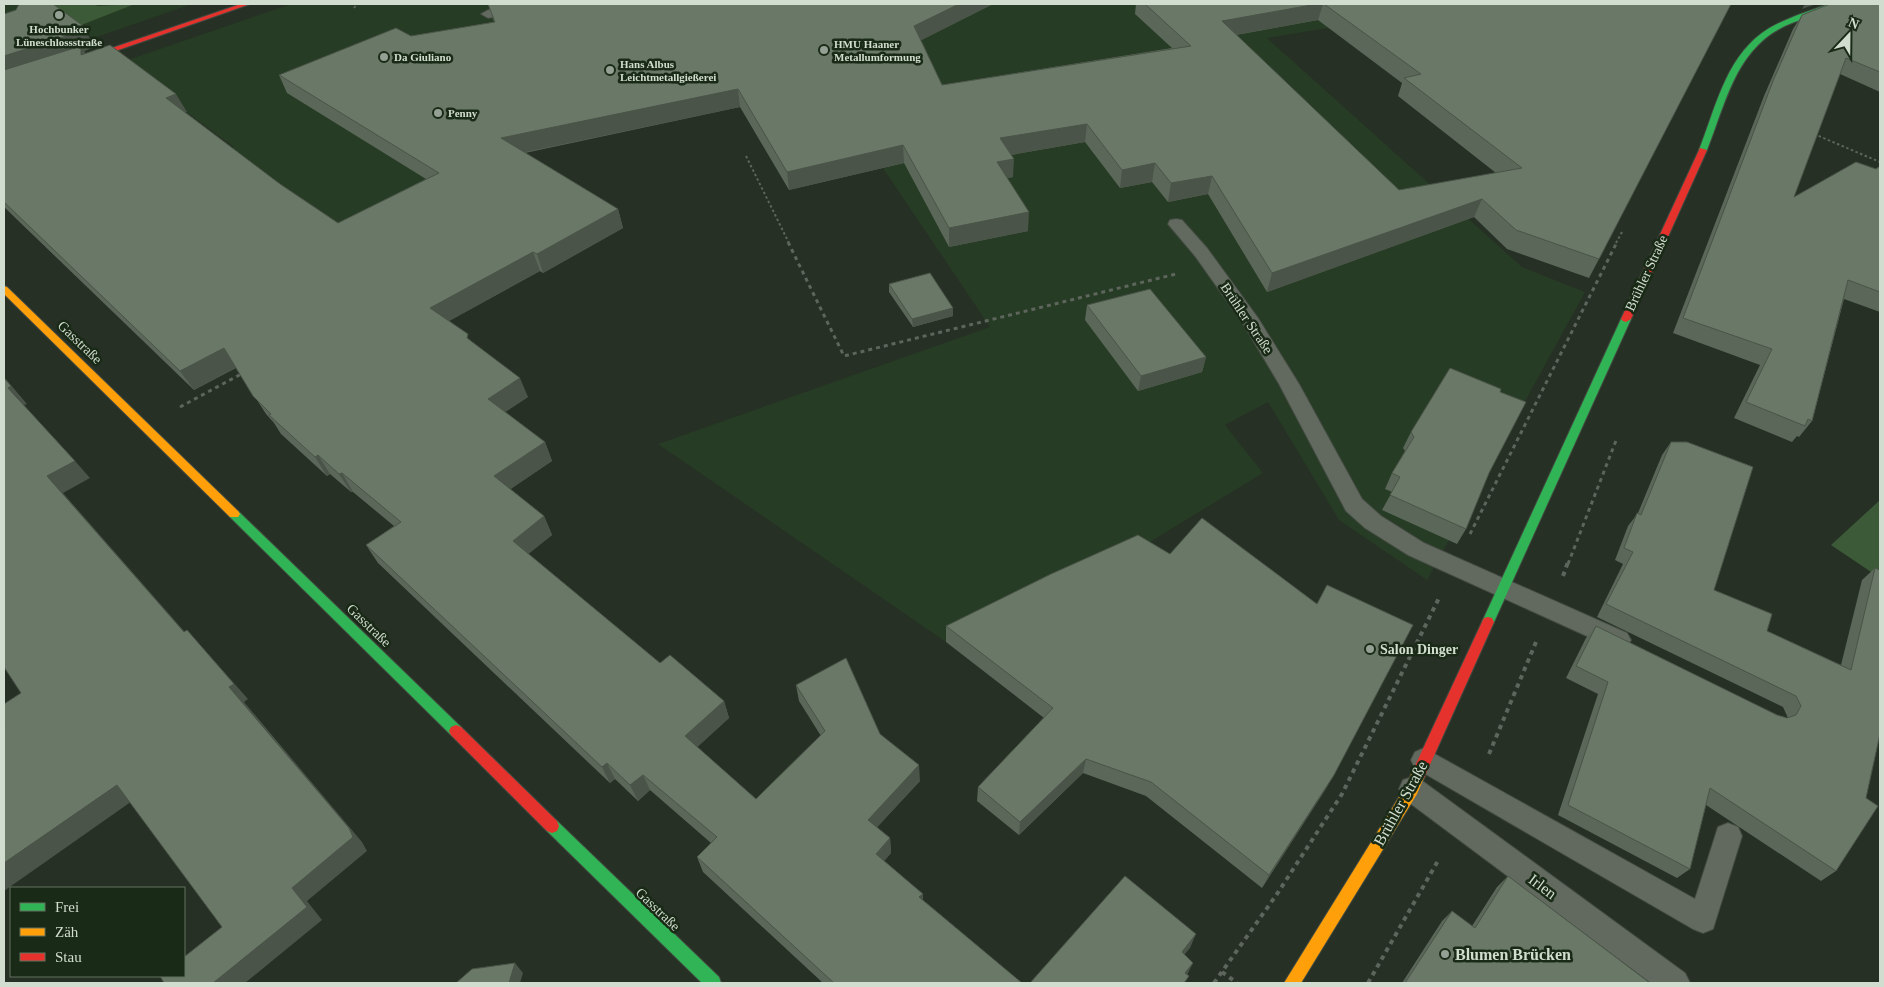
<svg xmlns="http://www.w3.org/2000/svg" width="1884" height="987" font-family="'Times New Roman',serif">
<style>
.built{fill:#273c24}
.green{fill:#3c5a38}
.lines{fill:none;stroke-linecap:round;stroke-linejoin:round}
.lane-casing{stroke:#424a41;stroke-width:2}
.fast-casing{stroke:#424a41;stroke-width:2}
.slow-casing{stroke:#424a41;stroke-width:2}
.jam-casing{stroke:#424a41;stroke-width:2}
.path-far2{stroke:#5d655c;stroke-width:2;stroke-dasharray:2.5 2.5;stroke-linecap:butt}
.path-far1{stroke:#5d655c;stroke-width:3;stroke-dasharray:4 4;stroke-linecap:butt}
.path{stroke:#5d655c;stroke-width:4;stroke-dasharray:4.5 4.5;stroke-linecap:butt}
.lane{fill:#626a60;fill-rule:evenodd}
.fast{fill:#30b455;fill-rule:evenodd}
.slow{fill:#ff9f0a;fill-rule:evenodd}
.jam{fill:#e5322d;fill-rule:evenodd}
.wall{fill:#5a6759;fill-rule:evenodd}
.shaded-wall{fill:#4a5448}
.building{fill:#697867;stroke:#4a5448}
.poi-dot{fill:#95a094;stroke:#192b16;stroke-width:2}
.labels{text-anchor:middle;stroke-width:5;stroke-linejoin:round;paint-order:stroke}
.far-poi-label{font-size:11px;font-weight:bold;fill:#d1ddcf;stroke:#192b16;text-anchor:start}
.street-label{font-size:14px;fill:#d1ddcf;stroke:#192b16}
.poi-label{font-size:14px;font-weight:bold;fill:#d1ddcf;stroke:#192b16;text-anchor:start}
.near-street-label{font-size:16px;fill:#d1ddcf;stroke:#192b16}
.near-poi-label{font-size:16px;font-weight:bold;fill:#d1ddcf;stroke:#192b16;text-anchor:start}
</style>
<rect width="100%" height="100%" fill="#263025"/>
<path class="built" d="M4 4H192L94 38 85 34 4 46Z
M291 4H1471L1267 38 1522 267 1585 292 1427 580 1339 520 1268 402 1225 425 1263 473 1135 551 946 642 658 444 990 327 827 85 562 118 328 230 224 152 234 147 173 102 125 61Z"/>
<path class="green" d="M22 4H95L97 6 135 4 71 29Z
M1880 500V578L1831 545Z"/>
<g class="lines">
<defs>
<path id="lane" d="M524 4H550L544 8 488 18 481 14 488 10Z
M1176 219 1182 220 1207 248 1258 318 1299 384 1362 499 1381 516 1424 543 1627 633 1631 640 1627 647 1619 650 1611 647 1408 555 1365 528 1346 511 1279 384 1244 325 1195 256 1168 224 1170 220Z
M1424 748 1695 899 1718 827 1728 823 1738 827 1742 836 1713 929 1703 933 1693 929 1415 768 1411 760 1415 752Z
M1412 777 1421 780 1685 973 1690 983H1651L1403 798 1399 789 1403 780Z"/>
<path id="fast" d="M1829 4H1838C1825 14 1798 19 1781 28 1735 52 1725 105 1707 150L1700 152 1699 150C1715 110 1725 60 1762 33 1782 19 1807 12 1829 4Z
M1626 316 1631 319 1494 622 1492 626 1488 627 1484 626 1482 622 1621 319Z
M234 510 238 511 461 727 463 731 461 735 456 737 451 735 230 517 228 514 230 511Z
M552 819 557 821 719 977 721 983H702L547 831 545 826 547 821Z"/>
<path id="slow" d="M4 286 7 287 238 511 240 514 238 517H230L4 294Z
M1419 767 1424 768 1426 773 1417 794 1301 983H1284L1407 784 1414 768Z"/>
<path id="jam" d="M241 4H250L81 63 74 61Z
M1700 148 1707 150 1631 319 1626 322 1623 321 1621 319Z
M1488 617 1492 618 1494 622 1424 778 1419 779 1414 778 1412 773 1414 768 1482 622 1484 618Z
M456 725 461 727 557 821 559 826 557 831 552 833 547 831 451 735 449 731 451 727Z"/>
</defs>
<use href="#lane" class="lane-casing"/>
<use href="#fast" class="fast-casing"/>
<use href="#slow" class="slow-casing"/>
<use href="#jam" class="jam-casing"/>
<path class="path-far2" d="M354 8 357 4
M1814 134 1880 162
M746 156 789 243
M1616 243 1622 232"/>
<path class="path-far1" d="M788 242 844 356 1176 274
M180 407 243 373
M1470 534 1617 242
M1568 564 1617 438"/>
<path class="path" d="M1563 576 1568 562
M1489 754 1536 642
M1222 972 1237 983
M1214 983 1277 894 1342 794 1439 598
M1368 983 1439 859"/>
<use href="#lane" class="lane"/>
<use href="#fast" class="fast"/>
<use href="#slow" class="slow"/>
<use href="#jam" class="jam"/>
</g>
<path class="wall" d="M488 4H993L921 40 942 85 1172 48 1135 14 1136 4H1731L1599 259 1589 278 1507 249 1474 217 1267 292 1208 194 1168 202 1152 182 1120 188 1085 142 1011 155 1013 177 1007 178 1028 231 949 247 904 163 789 190 740 107 525 153 618 209 623 228 543 273 540 271 449 321 470 340 528 397 505 412 545 442 552 461 510 489 544 516 552 535 528 554 660 663 724 701 729 718 697 747 756 799 821 736 799 701 796 685 880 734 920 781 877 827 890 838 891 853 884 861 923 900 1022 983H823L703 872 697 857 711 843 650 790 638 801 615 779 610 783 378 563 366 545 394 526 353 492H351L330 474 327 476 281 434 274 423 266 414 236 368 194 390 4 207V14L92 42V48L84 51 86 54 187 112H185L280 184 338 223 426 179 287 93 279 75 411 36 494 22ZM1318 20 1402 83 1398 96 1496 173 1399 190 1236 35Z
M1880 4V92L1840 74 1794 197 1876 169 1880 166V312L1844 299 1812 421 1799 437 1797 436 1792 442 1734 418 1760 365 1673 333 1764 96 1793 29 1802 15Z
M889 284 953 316 913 327 889 292Z
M1087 305 1206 357 1202 372 1138 391 1085 320Z
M1500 392 1489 473 1466 529 1457 544 1382 510 1392 492 1385 489 1392 473 1405 451 1403 448 1411 432Z
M1671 442 1714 590 1767 631 1841 665 1862 580 1875 568 1836 871 1821 881 1706 805 1690 869 1677 878 1558 815 1598 694 1566 678 1586 638 1596 626 1777 715 1787 718H1788L1783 707 1597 617 1623 564 1615 560 1628 526 1638 513 1662 455Z
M946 626 1334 775 1262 888 1146 796 1083 773 1019 835 977 801 978 787 1044 718 946 642Z
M1508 876 1650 983H1402L1442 921 1452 911 1472 926 1497 887Z"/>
<path class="shaded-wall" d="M959 4H993L914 44V26Z
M1317 4H1323L1318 20 1218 38 1222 21Z
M1805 4H1816L1802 9Z
M82 25 92 42V48L84 51 92 64 81 55 4 78V56Z
M738 89 740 107 507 156 501 138Z
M176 94 187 112 176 116 166 98Z
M1087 124 1085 142 999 157 1000 138Z
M903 145 904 163 789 190 787 172Z
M1014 159 1013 177 996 180 997 162Z
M1155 163 1152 182 1120 188 1122 170Z
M1212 176 1208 194 1168 202 1171 183Z
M1482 199 1474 217 1267 292 1272 273Z
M618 209 623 228 543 273 537 254Z
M1029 212 1028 231 949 247V228Z
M533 252 540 271 438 327 430 308Z
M953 308V316L913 327 912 319Z
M224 348 237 367 194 390 180 371Z
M1206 357 1202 372 1138 391 1141 376Z
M4 377 27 404 24 405 8 388Z
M520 378 528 397 496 418 488 399Z
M545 442 552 461 502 495 494 476Z
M318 455 330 474 327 476 315 457Z
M75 461 90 478 63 493 199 648 184 632 47 476Z
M342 473 353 492H351L339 474Z
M544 516 552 535 522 559 513 541Z
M187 630 248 699 244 702 362 842 367 851 307 901 322 920 245 983H213L292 888 229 687Z
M724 701 729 718 691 753 685 736Z
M1086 759 1083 773 1019 835 1020 822Z
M607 763 615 779 610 783 602 767Z
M919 765 920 781 870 835 868 820Z
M643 775 650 790 638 801 630 785Z
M1334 775 1326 789 1262 888 1269 875Z
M117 785 135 799 4 891V863Z
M890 838 891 853 877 869 876 854Z
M923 894V908L919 897Z
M1196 934 1190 948 1176 965 1182 952Z
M515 963 523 973 520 983H509Z
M1193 963 1187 975 1185 973Z"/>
<path class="building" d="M19 4H53L82 25V31L4 56V14L16 10Z
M488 4H959L914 26 942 85 1191 46 1145 4H1317L1222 21 1399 190 1522 168 1404 78 1421 74 1324 4H1731L1599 259 1516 230 1482 199 1272 273 1212 176 1171 183 1155 163 1122 170 1087 124 1000 138 1014 159 997 162 1029 212 949 228 903 145 787 172 738 89 501 138 618 209 537 254 533 252 430 308 468 334 467 338 520 378 488 399 545 442 494 476 544 516 513 541 660 663 670 655 724 701 685 736 756 799 825 731 796 685 846 658 880 734 919 765 868 820 890 838 876 854 923 894 919 897 1022 983H834L697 857 717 837 643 775 630 785 607 763 602 767 366 545 401 522 342 473 339 474 318 455 315 457 269 415 271 414 253 396 224 348 180 371 4 202V70L81 46V55L110 45 176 94 166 98 280 184 338 223 439 173 279 75 396 28 411 36 495 22Z
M1830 4H1880V72L1846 58 1794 197 1856 162 1876 169 1880 166V292L1848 280 1812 421 1808 419 1805 426 1746 402 1772 349 1683 318 1773 81 1802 15Z
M930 273 953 308 912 319 889 284Z
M1150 289 1206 357 1141 376 1087 305Z
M1450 368 1501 389 1500 392 1526 402 1489 473 1466 529 1390 495 1400 477 1392 473 1414 437 1411 432Z
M4 378 11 386 8 388 75 461 47 476 184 632 187 630 234 684 229 687 349 828 353 837 292 888 307 907 213 983H164L160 976H184V957L222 927 117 785 4 863V726L5 725 4 723V704L21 693 4 667Z
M1671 442H1687L1753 467 1714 590 1772 614 1767 631 1851 670 1875 568 1880 570V734L1866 798 1878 806 1836 871 1710 788 1690 869 1568 805 1608 682 1576 666 1596 626 1777 715 1787 718 1796 715 1801 706 1796 696 1606 604 1633 552 1624 548 1637 513 1641 515Z
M1202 518 1317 604 1327 585 1413 625 1334 775 1269 875 1151 782 1086 759 1020 822 978 787 1053 708 946 626 1051 574 1138 535 1170 554Z
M1125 876 1196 934 1182 952 1193 963 1185 973 1189 976 1184 983H1030Z
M1508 876 1650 983H1405L1452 911 1475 928Z
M515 963 509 983H456L472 969Z"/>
<g class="poi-dot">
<circle cx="59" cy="15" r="5"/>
<circle cx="824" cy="50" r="5"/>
<circle cx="384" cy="57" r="5"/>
<circle cx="610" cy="70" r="5"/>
<circle cx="438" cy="113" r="5"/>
<circle cx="1370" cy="649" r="5"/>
<circle cx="1445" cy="954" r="5"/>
</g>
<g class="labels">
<g class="far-poi-label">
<text x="59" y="33" text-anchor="middle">Hochbunker<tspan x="59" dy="13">Lüneschlossstraße</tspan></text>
<text x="834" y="48">HMU Haaner<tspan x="834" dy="13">Metallumformung</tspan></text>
<text x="394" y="61">Da Giuliano</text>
<text x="620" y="68">Hans Albus<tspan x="620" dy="13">Leichtmetallgießerei</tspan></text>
<text x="448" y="117">Penny</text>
</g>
<g class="street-label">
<text transform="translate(1646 273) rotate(-65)" y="5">Brühler Straße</text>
<text transform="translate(1247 318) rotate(56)" y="5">Brühler Straße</text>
<text transform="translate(80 342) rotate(44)" y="5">Gasstraße</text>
<text transform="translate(369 625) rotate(44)" y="5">Gasstraße</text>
<text transform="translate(658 909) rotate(44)" y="5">Gasstraße</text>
</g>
<g class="poi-label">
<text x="1380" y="654">Salon Dinger</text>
</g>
<g class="near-street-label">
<text transform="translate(1400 803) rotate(-61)" y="6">Brühler Straße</text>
<text transform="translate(1543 886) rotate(37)" y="6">Irlen</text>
</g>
<g class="near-poi-label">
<text x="1455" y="960">Blumen Brücken</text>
</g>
</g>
<rect width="1884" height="987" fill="none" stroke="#d1ddcf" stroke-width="10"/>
<rect x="10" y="887" width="175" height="90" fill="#192b16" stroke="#637260"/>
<rect x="20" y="903" width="25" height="8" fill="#30b455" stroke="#637260"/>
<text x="55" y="912" font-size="15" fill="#d1ddcf">Frei</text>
<rect x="20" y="928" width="25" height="8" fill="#ff9f0a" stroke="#637260"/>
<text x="55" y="937" font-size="15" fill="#d1ddcf">Zäh</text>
<rect x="20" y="953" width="25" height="8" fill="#e5322d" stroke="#637260"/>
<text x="55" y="962" font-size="15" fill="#d1ddcf">Stau</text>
<g transform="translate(1849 35) rotate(22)" stroke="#192b16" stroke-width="4" paint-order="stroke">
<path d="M0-4L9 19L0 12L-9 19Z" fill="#d1ddcf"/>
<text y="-8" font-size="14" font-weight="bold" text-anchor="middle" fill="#d1ddcf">N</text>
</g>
</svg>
